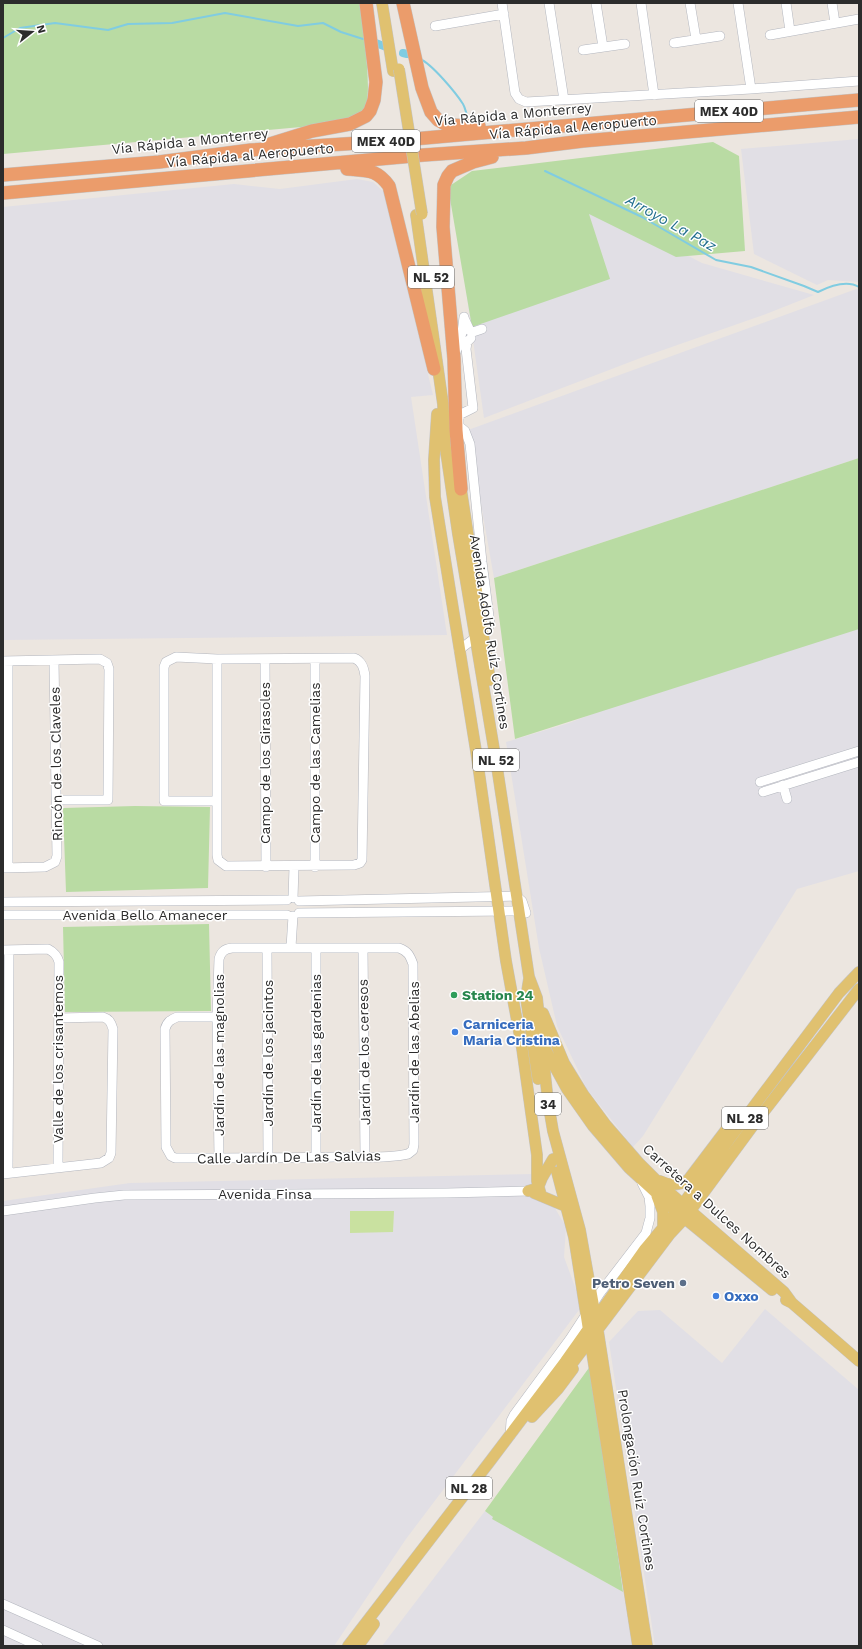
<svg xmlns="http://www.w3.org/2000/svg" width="862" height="1649" font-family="'Work Sans',sans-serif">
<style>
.industrial{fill:#e1dfe5}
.green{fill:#b9dba3}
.pitch{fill:#c9e1a0}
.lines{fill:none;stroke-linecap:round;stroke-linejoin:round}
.stream{stroke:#80cce1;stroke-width:2}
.canal{stroke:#80cce1;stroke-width:8}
.minor-casing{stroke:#b3b6be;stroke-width:10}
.major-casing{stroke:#c4c4c4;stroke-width:12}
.highway-casing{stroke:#c4c4c4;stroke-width:14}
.minor{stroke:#fff;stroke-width:9}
.major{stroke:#e0c170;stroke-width:11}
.highway{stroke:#eb9c6b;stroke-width:13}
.major-bridge-casing{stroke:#c4c4c4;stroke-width:12;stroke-linecap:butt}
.major-bridge{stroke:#e0c170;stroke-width:11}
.leisure-dot{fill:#2e9e5b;stroke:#fff;stroke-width:1.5}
.shop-dot{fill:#3f7fe0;stroke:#fff;stroke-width:1.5}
.service-dot{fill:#5c6f8a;stroke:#fff;stroke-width:1.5}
.labels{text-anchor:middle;stroke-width:3;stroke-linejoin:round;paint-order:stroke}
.shield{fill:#fff;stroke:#6b6b6b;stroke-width:1}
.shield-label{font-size:13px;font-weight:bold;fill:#2c2c2c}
.street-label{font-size:14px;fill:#2c2c2c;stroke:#fff}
.leisure-label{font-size:14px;font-weight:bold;fill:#27864d;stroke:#fff;text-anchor:start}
.shop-label{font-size:14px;font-weight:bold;fill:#366cbe;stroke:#fff;text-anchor:start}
.service-label{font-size:14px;font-weight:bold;fill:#4e5e75;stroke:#fff;text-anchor:end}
.water-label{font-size:15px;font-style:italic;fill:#1e6c8d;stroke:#fff}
</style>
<rect width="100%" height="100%" fill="#ece6e0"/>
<path class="industrial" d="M859 139V282L828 280 817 285 754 254 741 149Z
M530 174 702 263 814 295 766 314 643 357 484 418 452 191Z
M357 179 373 182 384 192 433 395 411 397 447 635 3 640V207L234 184 280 189Z
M859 288V458L494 578 468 430Z
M859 628V871L797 889 643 1136 633 1147 587 1089 557 1026 539 948 506 742 569 723 613 706Z
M535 1174 566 1227 564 1257 582 1306 406 1539 334 1646H3V1201L130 1183Z
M765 1309 859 1390V1646H655L609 1342 638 1311 660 1310 722 1363Z
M485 1511 493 1517V1519L623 1592 632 1646H382Z"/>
<path class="green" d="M3 3H360C362 24 374 95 364 110 361 115 351 119 346 123L3 154Z
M713 142 739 156 745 251 676 257 589 214 610 279 472 327 448 187 472 171Z
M859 458V629L515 739 494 578Z
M135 806 210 807 208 888 66 892 63 808Z
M209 924 211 1011 65 1012 63 927Z
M591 1365 623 1592 492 1519 493 1517 485 1511Z"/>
<path class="pitch" d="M350 1211H394L393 1232 350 1233Z"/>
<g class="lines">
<path class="stream" d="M3 38 20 28 55 23 108 30 128 24 172 23 225 13 298 26 323 23 341 32 363 39
M420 59C432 64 456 93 463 104 466 109 466 116 470 121
M545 171 642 217 716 260 751 267 804 286 818 292C830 286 847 280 859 287"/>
<path class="canal" d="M373 42 389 48
M403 53 407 54"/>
<defs>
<path id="minor" d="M502 3 515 93 519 99 526 102 751 89 859 81
M549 3 564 100
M596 3 603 47
M641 3 654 95
M690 3 696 39
M738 3 751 89
M786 3 790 31
M832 3 835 23
M435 26 504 14
M770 35 859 19
M674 43 720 36
M583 50 625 44
M464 318 470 331 473 332 482 329
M456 352 462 333 464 317
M459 650 488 628 490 624 482 562 470 444 465 431 459 426V415L473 408 466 349 467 342 471 338
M265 659 266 867
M315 659V867
M3 661 100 659 107 663 109 669 108 800H57
M760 782 859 751
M783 785 787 799
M763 792 859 762
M217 801H164V667L166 662 176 657 217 659 354 658C362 661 364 668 365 676L362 860 360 863 354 865 226 866 218 860 217 855V659
M3 868 45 867 55 862 57 856 54 660
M8 868V661
M293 898 294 867
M299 901 516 896 522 901 526 913
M3 902 287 900
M299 913 518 911 523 906
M3 915H287
M291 947 293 916
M267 948 268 1158
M363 948 365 1156
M3 950 48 949C54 952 57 955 59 962L58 1167
M217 1017H177C170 1020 167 1022 165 1029L166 1147 171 1156 175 1158C228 1158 281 1158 335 1157 357 1157 386 1159 408 1154L413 1150 414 1144 413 964C410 956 408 951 399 948H232C224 949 221 952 219 959L217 1017 219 1158
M316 1157V948
M8 1173 9 950
M3 1174 101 1163 109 1158 111 1153 113 1029C111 1022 109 1019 103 1017L59 1018
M3 1211 95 1198 124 1195 447 1193 528 1191
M510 1436 511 1421 514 1415 570 1339 600 1293 646 1233 650 1218V1206L649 1197 642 1183
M3 1604 98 1646
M3 1630 38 1646"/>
<path id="major" d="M382 3 393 71
M416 215 443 404 445 445 458 534 497 767 529 977 537 998 548 1102 553 1131 580 1230 598 1331 647 1646
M437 414 434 460 435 497 476 751 506 961 522 1048 537 1155V1181L541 1195
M460 482 490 680
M529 979 526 998 538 1079
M543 1013 564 1063 583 1094 606 1125 639 1163 663 1187 784 1292 792 1303
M544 1047 567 1089 593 1126 629 1168 677 1212 772 1290
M557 1172 574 1237 638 1646
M660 1181C670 1186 678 1186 688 1180L732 1122
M528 1191 538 1188 542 1178 553 1159
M534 1193 565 1206
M657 1196 663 1212V1228
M786 1300 792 1303 859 1361
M565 1373 670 1234 685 1218 755 1123 859 989
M532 1417 558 1389 573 1369
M348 1646 491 1460 565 1362 645 1249 683 1204 730 1138 839 993 859 972
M358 1646 374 1624"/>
<path id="highway" d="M403 3 422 88 431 112 438 120 447 125 479 126
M270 144 312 131 350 124 366 116 370 111 374 100 376 82 366 3
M347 169C366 171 376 168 389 186L434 369
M3 175 159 162 251 150 391 141 859 100
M3 193 424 155 526 148 583 141 859 117
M461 489 456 430 454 359 443 227 444 185 448 176 452 171 473 162 492 157"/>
</defs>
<use href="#minor" class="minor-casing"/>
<use href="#major" class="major-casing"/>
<use href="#highway" class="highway-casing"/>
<use href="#minor" class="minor"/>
<use href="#major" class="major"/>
<use href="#highway" class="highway"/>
<defs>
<path id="major-bridge" d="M399 69 422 214"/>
</defs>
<use href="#major-bridge" class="major-bridge-casing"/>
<use href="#major-bridge" class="major-bridge"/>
</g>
<circle class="leisure-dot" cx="454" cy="995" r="4"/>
<g class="shop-dot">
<circle cx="455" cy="1032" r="4"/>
<circle cx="716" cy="1296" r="4"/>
</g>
<circle class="service-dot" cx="683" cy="1283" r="4"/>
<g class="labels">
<g class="shield">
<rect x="695" y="100" width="68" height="22" rx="3"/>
<rect x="352" y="130" width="68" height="22" rx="3"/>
<rect x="408" y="266" width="46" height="22" rx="3"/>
<rect x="473" y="749" width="46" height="22" rx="3"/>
<rect x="535" y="1093" width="26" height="22" rx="3"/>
<rect x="722" y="1107" width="46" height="22" rx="3"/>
<rect x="446" y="1477" width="46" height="22" rx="3"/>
</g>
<g class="shield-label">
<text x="729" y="116">MEX 40D</text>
<text x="386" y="146">MEX 40D</text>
<text x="431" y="282">NL 52</text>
<text x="496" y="765">NL 52</text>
<text x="548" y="1109">34</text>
<text x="745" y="1123">NL 28</text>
<text x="469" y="1493">NL 28</text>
</g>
<g class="street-label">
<text transform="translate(513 114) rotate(-5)" y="5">Vía Rápida a Monterrey</text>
<text transform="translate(573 127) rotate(-5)" y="5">Vía Rápida al Aeropuerto</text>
<text transform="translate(190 141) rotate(-6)" y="5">Vía Rápida a Monterrey</text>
<text transform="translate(250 155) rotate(-5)" y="5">Vía Rápida al Aeropuerto</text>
<text transform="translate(490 632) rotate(81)" y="5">Avenida Adolfo Ruíz Cortines</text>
<text transform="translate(265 763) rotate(-90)" y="5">Campo de los Girasoles</text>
<text transform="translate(315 763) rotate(-90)" y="5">Campo de las Camelias</text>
<text transform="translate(56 764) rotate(-91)" y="5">Rincón de los Claveles</text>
<text x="145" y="920">Avenida Bello Amanecer</text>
<text transform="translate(364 1052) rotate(-91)" y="5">Jardín de los ceresos</text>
<text transform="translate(414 1052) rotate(-90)" y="5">Jardín de las Abelias</text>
<text transform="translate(268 1053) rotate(-90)" y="5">Jardín de los jacintos</text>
<text transform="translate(316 1053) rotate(-90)" y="5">Jardín de las gardenias</text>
<text transform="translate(219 1055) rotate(-90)" y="5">Jardín de las magnolias</text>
<text transform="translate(58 1059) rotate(-90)" y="5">Valle de los crisantemos</text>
<text transform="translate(289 1157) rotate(-1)" y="5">Calle Jardín De Las Salvias</text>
<text x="265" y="1199">Avenida Finsa</text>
<text transform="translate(717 1211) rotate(42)" y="5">Carretera a Dulces Nombres</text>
<text transform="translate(637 1480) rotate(81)" y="5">Prolongación Ruíz Cortines</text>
</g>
<g class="leisure-label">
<text x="462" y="1000">Station 24</text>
</g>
<g class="shop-label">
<text x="463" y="1029">Carniceria<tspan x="463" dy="16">Maria Cristina</tspan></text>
<text x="724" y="1301">Oxxo</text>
</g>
<g class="service-label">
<text x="675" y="1288">Petro Seven</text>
</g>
<g class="water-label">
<text transform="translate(671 223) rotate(29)" y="5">Arroyo La Paz</text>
</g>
</g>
<rect width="862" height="1649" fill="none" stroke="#2c2c2c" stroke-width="8"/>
<g transform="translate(32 32) rotate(73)" stroke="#ffffff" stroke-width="3" paint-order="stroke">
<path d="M0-3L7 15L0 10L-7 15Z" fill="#2c2c2c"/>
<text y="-6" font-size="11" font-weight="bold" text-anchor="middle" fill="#2c2c2c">N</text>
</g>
</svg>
